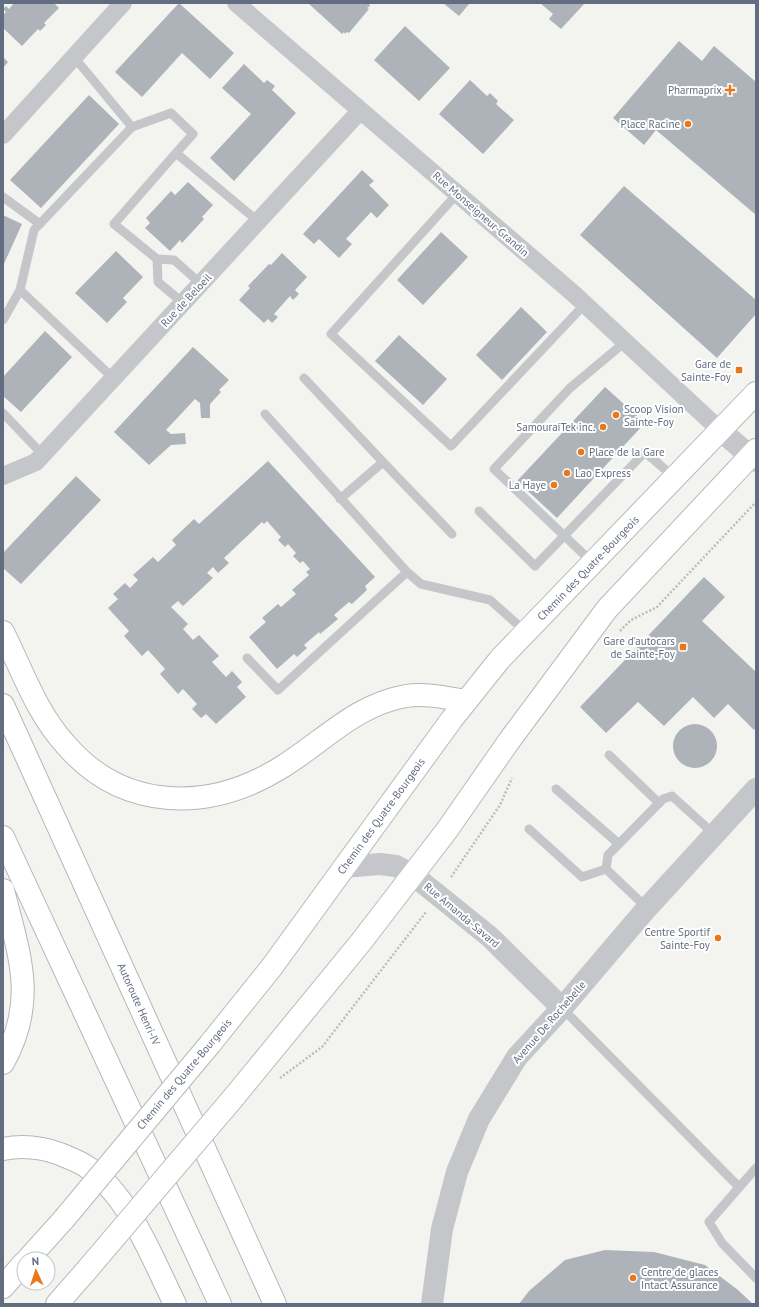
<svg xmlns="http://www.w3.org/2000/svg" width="759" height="1307" font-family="'PT Sans',sans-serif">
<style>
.building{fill:#aeb3ba}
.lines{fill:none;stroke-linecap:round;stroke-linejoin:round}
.secondary-casing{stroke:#b6b9be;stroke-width:24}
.motorway-casing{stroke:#b4b6ba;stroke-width:24}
.path{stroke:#bbbcbf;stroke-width:2.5;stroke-dasharray:2 2;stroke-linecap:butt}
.service{stroke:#c4c6ca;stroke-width:9}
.minor{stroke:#c4c6ca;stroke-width:18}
.tertiary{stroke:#c4c6ca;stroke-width:22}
.secondary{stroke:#fff;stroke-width:22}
.motorway{stroke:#fff;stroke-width:22}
.secondary-bridge-casing{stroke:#b6b9be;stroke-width:24;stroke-linecap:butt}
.secondary-bridge{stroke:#fff;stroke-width:22}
.poi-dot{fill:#e9771b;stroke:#fff;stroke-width:1.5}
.labels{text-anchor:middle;stroke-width:4;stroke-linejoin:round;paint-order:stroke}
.poi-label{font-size:11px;fill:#626d82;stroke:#fff;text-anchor:end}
.street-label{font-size:11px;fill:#626d82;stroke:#fff}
</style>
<rect width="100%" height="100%" fill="#f3f4f0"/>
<path class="building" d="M14 3H54L59 8 44 23 46 25 40 31 38 29 22 46 3 28V15L6 12 3 9 6 6 9 9Z
M179 3 234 53 210 79 182 53 142 97 115 72Z
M310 3H369L370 6 367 8 369 9 349 33 347 32 345 34 344 32 342 34 309 4Z
M443 3H470L459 16Z
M540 3H585L561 29 549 19 553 14Z
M405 26 450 68 419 101 374 60Z
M679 41 702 61 714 46 756 82V215L656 130 644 145 613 118Z
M3 57 8 62 3 68Z
M244 64 264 83 267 80 275 86 272 90 296 113 234 181 210 158 251 114 222 88Z
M470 80 487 96 490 93 498 101 496 104 514 120 483 154 439 114Z
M89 95 119 124 41 208 10 180Z
M362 170 374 181 369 185 389 205 377 218 371 212 346 239 352 244 339 258 319 239 314 244 303 234Z
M188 182 213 205 202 217 204 219 182 243 180 240 170 251 145 228 150 223 146 218 171 191 175 195Z
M624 186 756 300V314L717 358 580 235Z
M3 215 22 224 3 266Z
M441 232 468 257 423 305 397 280Z
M116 251 143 277 123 298 127 302 107 323 75 293Z
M282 253 307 277 295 290 299 294 293 300 290 296 274 314 278 317 272 323 268 319 264 323 239 300 250 288 248 286 269 264 271 265Z
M521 307 547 332 502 380 476 355Z
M45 331 72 357 21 412 3 396V377Z
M399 335 447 379 423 405 375 361Z
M193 347 229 380 219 390 221 392 210 404V418H201L200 403 195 399 166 430 171 434 185 433 186 444 171 445 149 465 114 432Z
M605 387 645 423 557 518 517 481Z
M268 461 375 577 365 586 367 590 352 604 349 602 334 615 338 619 320 634 319 632 304 645 307 648 297 657 294 654 277 669 249 637 266 622 262 618 278 604 281 607 296 594 292 590 309 575 306 572 310 569 303 561 300 563 293 556 296 553 288 544 285 547 278 540 281 537 267 521 264 524 262 522 224 558 229 563 218 573 213 567 207 573 213 578 183 606 178 601 171 607 188 624 183 629 193 640 199 635 219 656 212 662 226 677 232 671 242 682 237 687 246 697 216 724 206 714 201 718 192 709 197 704 183 689 178 694 160 674 165 669 148 650 142 656 124 636 129 631 108 608 118 599 113 594 125 583 130 588 138 580 133 575 153 557 158 562 176 545 172 540 194 519 199 524Z
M76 476 101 500 21 584 3 568V553Z
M704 577 725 597 702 621 756 672V728L754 730 728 704 714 718 693 697 664 726 638 702 606 733 580 707Z
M673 746a22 22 0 1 1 44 0a22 22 0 1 1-44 0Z
M605 1250 654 1252 705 1265 738 1290 753 1304H519L529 1291 565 1260Z"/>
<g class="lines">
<defs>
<path id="secondary" d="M210 1044 271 968 452 719 500 659 756 393
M234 1097 361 942 447 830 509 741 607 609 756 450
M28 1259 64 1219
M3 1287 24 1263
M57 1304 86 1271"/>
<path id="motorway" d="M3 632C22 670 37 714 66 745 124 812 210 812 282 767 324 741 355 705 406 696 426 693 447 698 466 701
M3 705 275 1304
M3 837 220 1304
M3 890C19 955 38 1000 3 1063
M3 1149C23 1145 41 1147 60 1154 69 1158 79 1161 87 1167 129 1195 153 1260 175 1304"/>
</defs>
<use href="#secondary" class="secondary-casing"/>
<use href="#motorway" class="motorway-casing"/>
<path class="path" d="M620 631 631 620 657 607 756 502
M451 877 500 805 512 778
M280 1078 322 1047 426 912"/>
<path class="service" d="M74 57 132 127 171 113 193 134 176 153 259 222
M176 153 114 224 157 259 174 260 201 284
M457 194 331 334 451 446 585 304
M3 197 40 224
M157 259 158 282 183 303
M3 320 20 290
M113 378 20 290 34 230 132 127
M304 378 383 462 340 499
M3 413 43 455
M265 414 407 572
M383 462 452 534
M479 511 535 566 645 452 675 478
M593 563 494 469 570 388 625 342
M247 658 278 690 407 572 421 584 490 600 526 632
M609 755 659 803
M556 789 619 844
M529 829 582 877 606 869
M647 908 606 869 608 855 663 799 672 796 714 834
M562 1008 739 1187
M756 1168 709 1222 722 1243 756 1278"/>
<path class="minor" d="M236 3 575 295 721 431
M3 135 123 3
M3 476 36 462 360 111"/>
<path class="tertiary" d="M721 431 756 461
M343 867 380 864 396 866 413 875 490 937 562 1008
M432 1304 442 1229 457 1172 479 1119 517 1057 562 1008 647 908 756 789"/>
<use href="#secondary" class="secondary"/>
<use href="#motorway" class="motorway"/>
<defs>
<path id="secondary-bridge" d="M64 1219 210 1044
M86 1271 234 1097"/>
</defs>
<use href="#secondary-bridge" class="secondary-bridge-casing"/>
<use href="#secondary-bridge" class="secondary-bridge"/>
</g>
<g class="poi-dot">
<path d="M728 84h4v4h4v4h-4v4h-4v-4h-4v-4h4z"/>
<circle cx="688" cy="124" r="4"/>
<rect x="735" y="366" width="8" height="8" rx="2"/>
<circle cx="616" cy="415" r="4"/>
<circle cx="603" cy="427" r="4"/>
<circle cx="581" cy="452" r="4"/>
<circle cx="567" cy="473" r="4"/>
<circle cx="554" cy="485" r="4"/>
<rect x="679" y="643" width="8" height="8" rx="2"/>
<circle cx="718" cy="938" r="4"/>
<circle cx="633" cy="1278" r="4"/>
</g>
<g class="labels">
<g class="poi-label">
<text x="722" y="94">Pharmaprix</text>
<text x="680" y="128">Place Racine</text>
<text x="731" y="368">Gare de<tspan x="731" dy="13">Sainte-Foy</tspan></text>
<text x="624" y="413" text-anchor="start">Scoop Vision<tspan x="624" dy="13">Sainte-Foy</tspan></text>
<text x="595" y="431">SamouraiTek inc.</text>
<text x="589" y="456" text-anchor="start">Place de la Gare</text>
<text x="575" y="477" text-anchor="start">Lao Express</text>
<text x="546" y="489">La Haye</text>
<text x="675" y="645">Gare d'autocars<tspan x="675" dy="13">de Sainte-Foy</tspan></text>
<text x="710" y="936">Centre Sportif<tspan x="710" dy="13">Sainte-Foy</tspan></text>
<text x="641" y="1276" text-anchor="start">Centre de glaces<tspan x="641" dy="13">Intact Assurance</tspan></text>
</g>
<g class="street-label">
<text transform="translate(481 214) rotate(41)" y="4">Rue Monseigneur-Grandin</text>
<text transform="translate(186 300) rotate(-47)" y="4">Rue de Beloeil</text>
<text transform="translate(588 568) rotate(-46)" y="4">Chemin des Quatre-Bourgeois</text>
<text transform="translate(381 816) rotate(-54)" y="4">Chemin des Quatre-Bourgeois</text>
<text transform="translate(462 915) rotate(40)" y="4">Rue Amanda-Savard</text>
<text transform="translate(139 1004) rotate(66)" y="4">Autoroute Henri-IV</text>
<text transform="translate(549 1022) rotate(-49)" y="4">Avenue De Rochebelle</text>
<text transform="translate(184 1074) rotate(-50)" y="4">Chemin des Quatre-Bourgeois</text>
</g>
</g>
<rect width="759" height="1307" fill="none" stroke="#626d82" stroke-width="8"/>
<g transform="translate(36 1271) rotate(357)"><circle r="19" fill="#ffffff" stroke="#c0c5cd"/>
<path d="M0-3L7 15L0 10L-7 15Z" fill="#e9771b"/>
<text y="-6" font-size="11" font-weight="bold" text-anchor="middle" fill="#626d82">N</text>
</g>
</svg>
